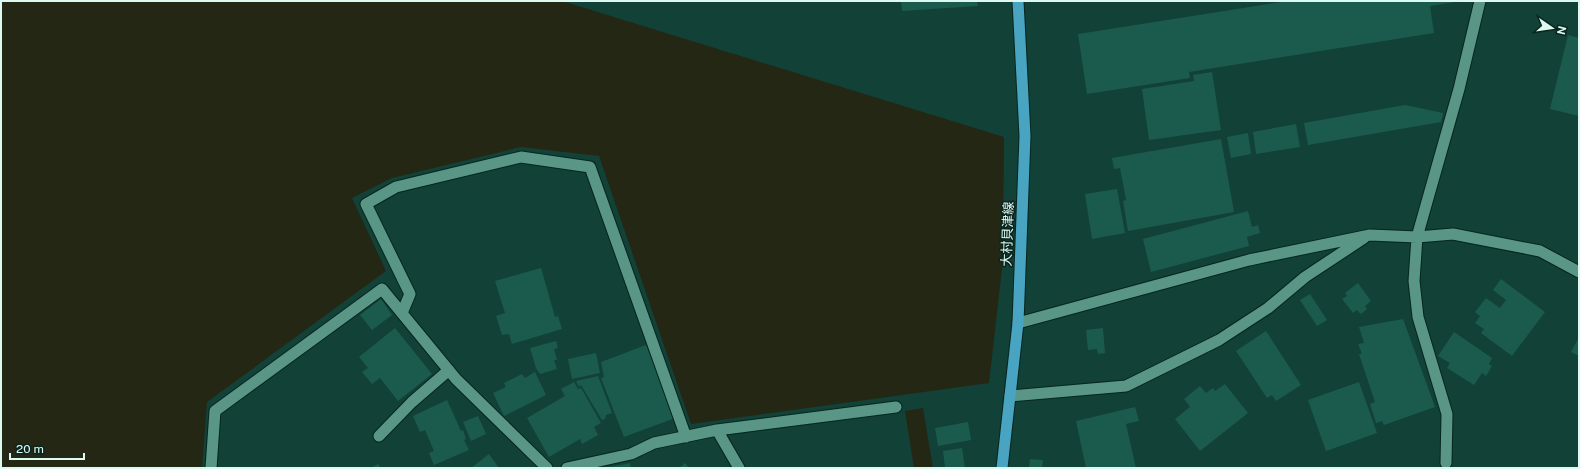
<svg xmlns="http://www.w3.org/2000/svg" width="1580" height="469" font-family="'Public Sans','Noto Sans JP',sans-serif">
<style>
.water{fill:#242714}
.building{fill:#1b5b4d}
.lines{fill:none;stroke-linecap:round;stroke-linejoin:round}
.service-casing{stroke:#05261f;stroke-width:13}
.minor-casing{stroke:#05261f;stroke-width:13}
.primary-casing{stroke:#05261f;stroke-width:13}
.service{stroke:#5a9686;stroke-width:11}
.minor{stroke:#5a9686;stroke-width:11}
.primary{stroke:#49a4c1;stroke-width:11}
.labels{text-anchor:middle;stroke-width:3.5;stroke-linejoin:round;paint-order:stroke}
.street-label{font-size:13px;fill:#dcfaf1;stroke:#0c251f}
</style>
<rect width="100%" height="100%" fill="#124137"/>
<path class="water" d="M1 1H562L1004 137 1003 260 989 383 691 424 599 156 521 147 392 178 352 198 386 271 207 402 202 468H1Z
M923 408 933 468H914L905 411Z"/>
<path class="building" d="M901 1H977L978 6 902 11Z
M1288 1 1455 2 1430 6 1434 33 1189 72 1190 78 1087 94 1078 34Z
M1568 35 1579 38V116L1550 109Z
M1212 72 1221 130 1149 140 1142 89 1194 81 1193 75Z
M1405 105 1443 113 1441 122 1308 145 1304 123Z
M1296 124 1300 147 1256 154 1253 132Z
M1248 133 1251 154 1231 158 1227 137Z
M1221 139 1234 212 1128 231 1123 201 1126 200 1120 168 1114 169 1112 158Z
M1117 189 1125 233 1092 239 1085 194Z
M1248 211 1252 227 1258 225 1260 233 1247 237 1249 246 1151 272 1143 239Z
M541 268 555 317 558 316 562 329 512 344 509 334 502 335 496 316 505 313 495 281Z
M1501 279 1545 312 1512 356 1481 333 1484 329 1475 323 1480 316 1475 312 1486 298 1500 308 1506 300 1493 290Z
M1358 283 1371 301 1365 306 1367 309 1361 314 1357 310 1353 313 1342 299 1347 296 1345 293Z
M1310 294 1327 320 1317 326 1300 300Z
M381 299 392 315 372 330 360 315Z
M1403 319 1435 407 1384 425 1382 421 1376 423 1370 404 1375 402 1359 354H1362L1358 344 1364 343 1359 327Z
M395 328 432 374 398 401 380 378 372 384 362 372 368 368 359 357Z
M1103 328 1105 353 1098 354 1097 349 1088 350 1086 330Z
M1266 331 1301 385 1276 401 1272 395 1267 398 1236 351Z
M1454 332 1492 358 1489 364 1492 366 1486 376 1482 373 1474 385 1447 368 1450 363 1438 356Z
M1579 337V356L1571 352Z
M556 341 558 348 554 349 557 360H554L557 369 540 374 536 368 530 348Z
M646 345 675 418 624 437 601 378 604 377 601 362Z
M596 353 600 373 572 379 568 359Z
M535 372 546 395 504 416 493 393 506 387 504 383 522 374 525 378Z
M598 376 612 413 606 415 605 419 602 420 581 385 579 387 576 381Z
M574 382 578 389 581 388 601 423 594 427 598 435 582 444 580 439 549 457 527 418 565 396 561 389Z
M1359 382 1377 433 1326 451 1308 400Z
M1225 384 1248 413 1200 451 1175 419 1190 407 1184 399 1200 386 1206 393 1213 388 1215 391Z
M447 400 461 431 463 430 466 439 464 440 469 450 434 465 429 453 434 451 425 430 420 432 413 416Z
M1135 407 1139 421 1126 424 1136 468H1086L1076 421Z
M478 416 486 434 471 441 463 422Z
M968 422 971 440 938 446 935 428Z
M962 448 965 468H945L943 451Z
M489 454 499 468H471Z
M1030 459 1043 460 1042 468H1029Z
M630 463 631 468H611V467Z
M685 463 689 468H679Z
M378 464 381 468H371Z"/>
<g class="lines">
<defs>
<path id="service" d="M402 313 410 294 366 204 396 187 521 157 590 167 686 437
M717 430 896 407
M379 436 412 402 449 370
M211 468 215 411 382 289 456 379 547 468
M567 468 631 454 654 443 717 430 739 468"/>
<path id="minor" d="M1018 323 1249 260 1370 235 1417 237 1453 234 1540 251 1579 272
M1010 396 1126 386 1219 340 1268 308 1305 277 1364 238
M1446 463 1447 414 1418 317 1414 281 1417 237 1459 89 1480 1"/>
<path id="primary" d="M1002 468 1018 323 1025 136 1018 1"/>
</defs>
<use href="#service" class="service-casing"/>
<use href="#minor" class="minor-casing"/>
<use href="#primary" class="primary-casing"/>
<use href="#service" class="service"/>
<use href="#minor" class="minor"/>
<use href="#primary" class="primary"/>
</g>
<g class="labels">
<g class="street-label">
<text transform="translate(1007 234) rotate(-88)" y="5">大村貝津線</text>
</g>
</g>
<rect width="1580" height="469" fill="none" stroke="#dcfaf1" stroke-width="4"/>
<g transform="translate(1552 28) rotate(103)" stroke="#0c251f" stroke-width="3" paint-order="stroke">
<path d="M0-3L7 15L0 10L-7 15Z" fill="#dcfaf1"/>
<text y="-6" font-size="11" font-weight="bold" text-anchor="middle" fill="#dcfaf1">N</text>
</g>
<path d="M10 453v6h74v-6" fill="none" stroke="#dcfaf1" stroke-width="2"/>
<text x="16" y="453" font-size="12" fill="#dcfaf1" stroke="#0c251f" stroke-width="3" paint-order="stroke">20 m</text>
</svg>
